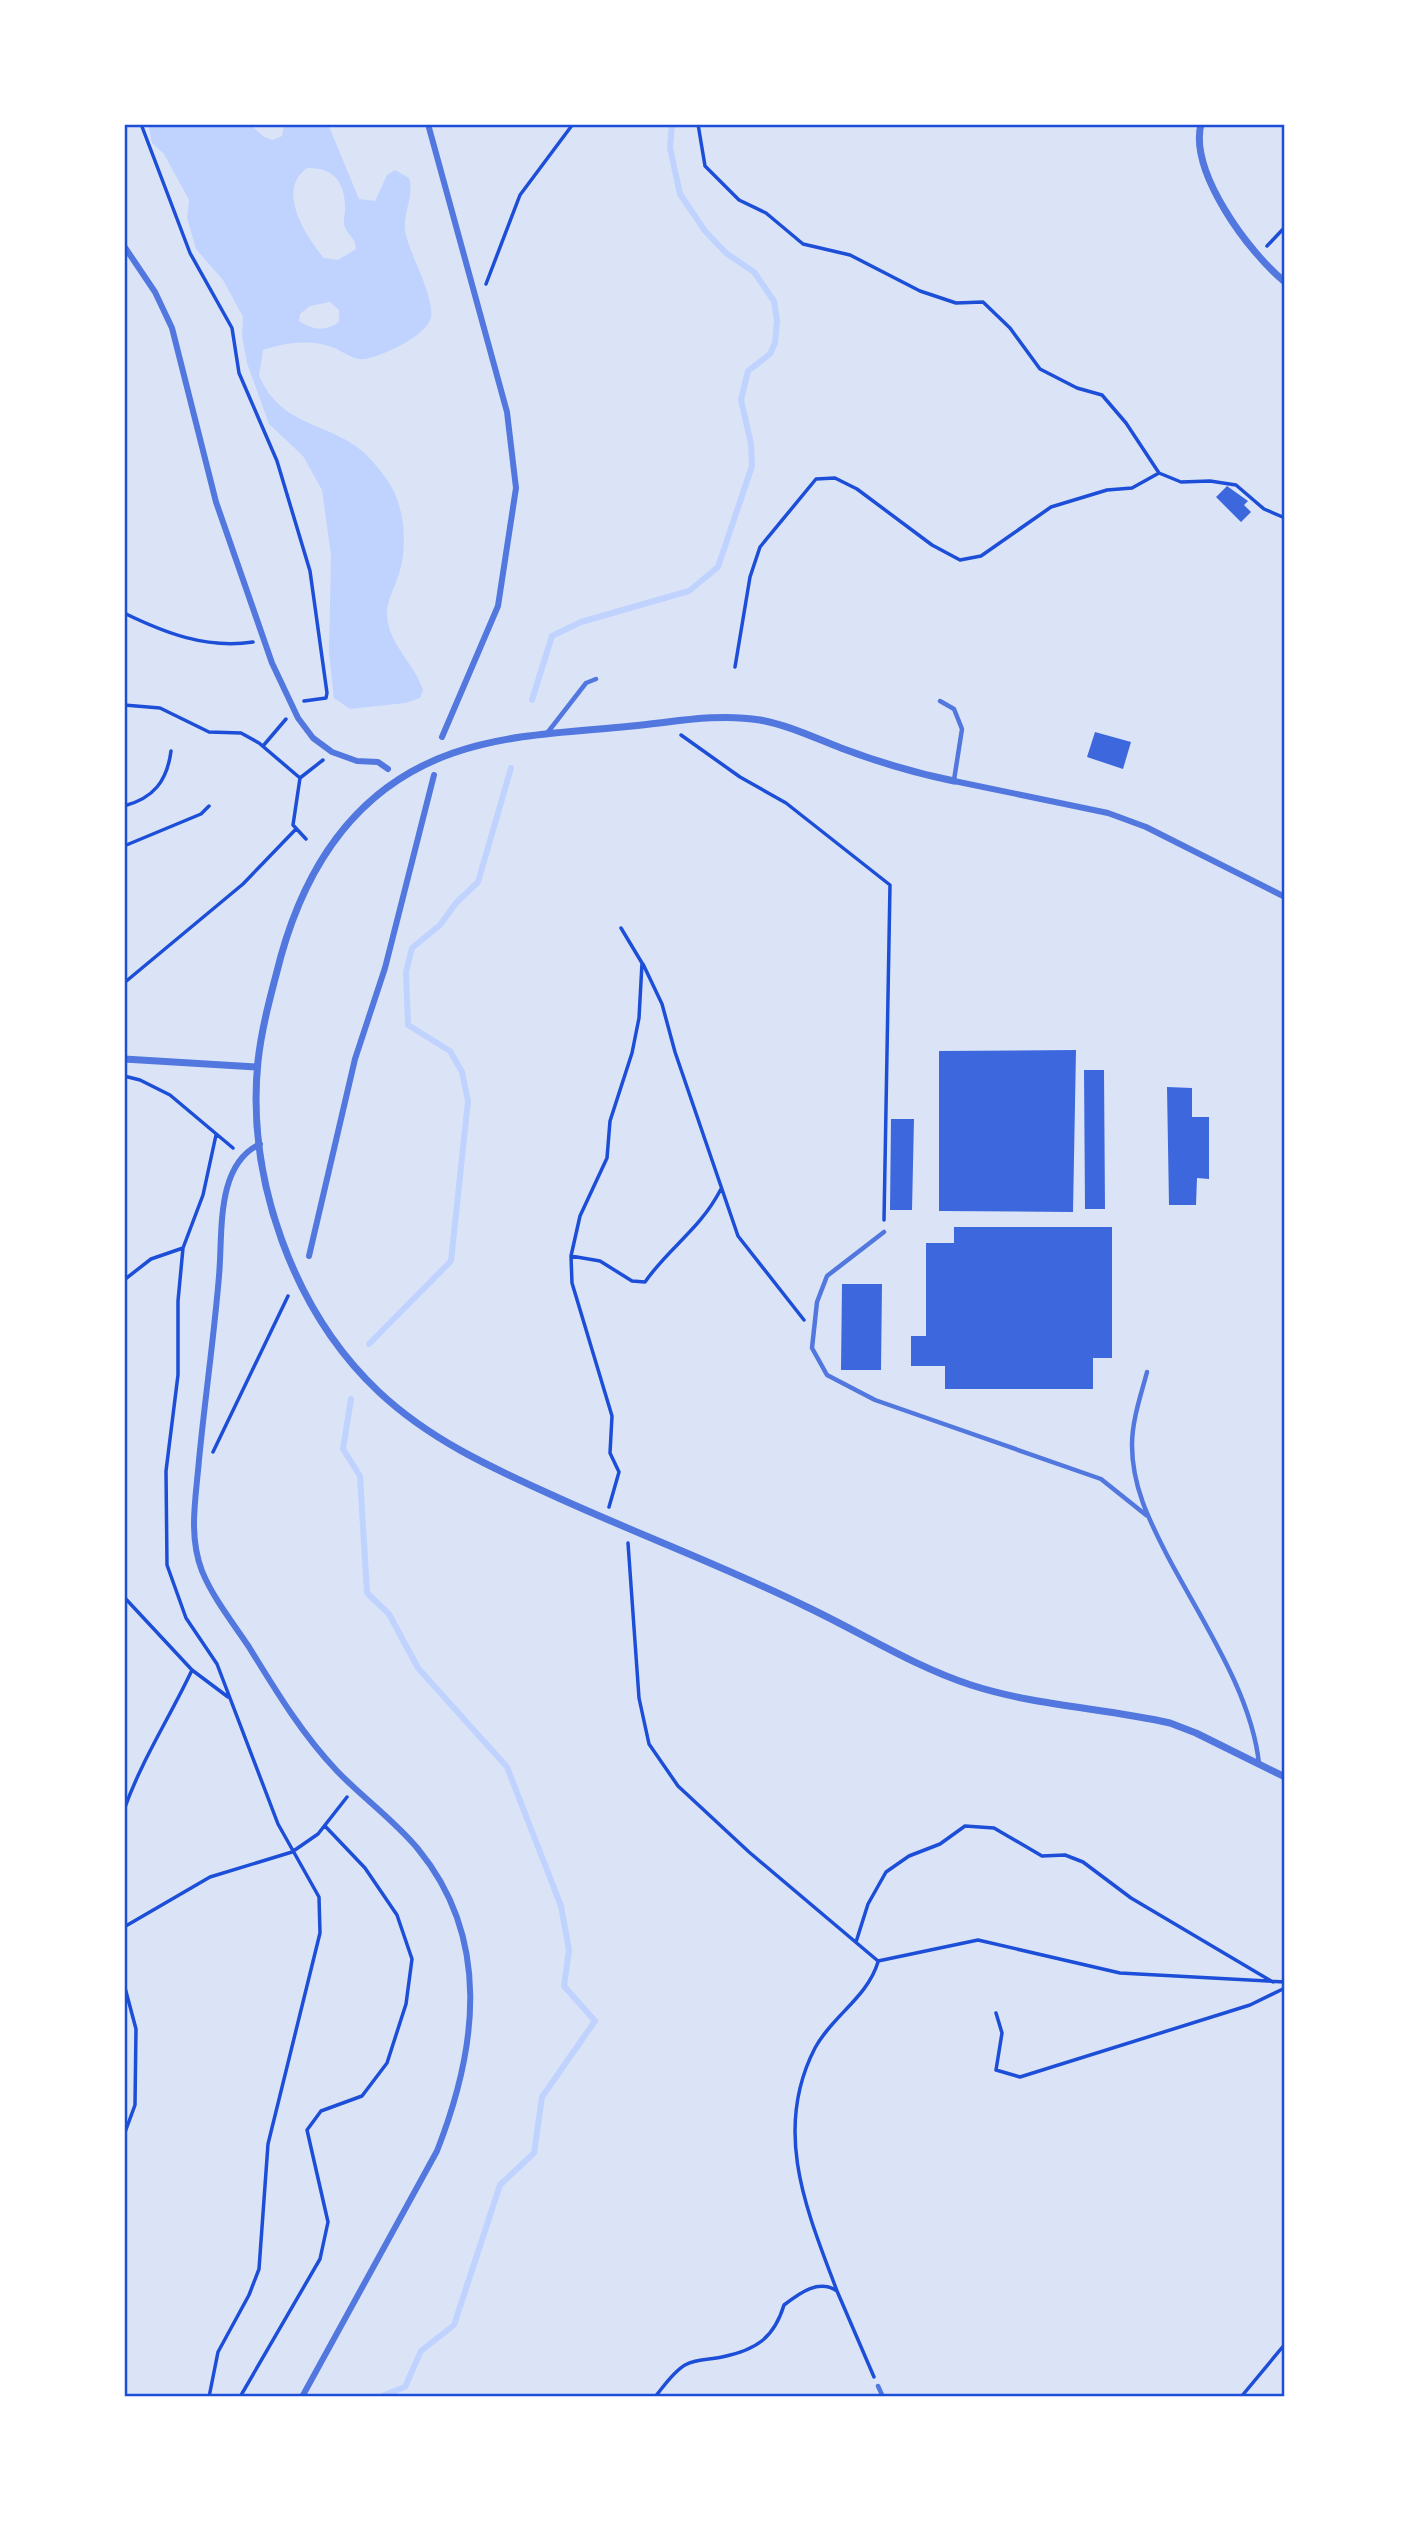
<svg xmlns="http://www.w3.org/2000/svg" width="1409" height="2521" font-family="'Source Sans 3',sans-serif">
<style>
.green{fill:#dbe4f7}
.water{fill:#bfd3fe;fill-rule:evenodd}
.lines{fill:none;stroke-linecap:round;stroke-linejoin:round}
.stream{stroke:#bfd3fe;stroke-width:6}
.building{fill:#3d67dc}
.path{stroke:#1d4ed8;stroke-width:3.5}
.service{stroke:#5277de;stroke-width:4.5}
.pedestrian{stroke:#5277de;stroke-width:6}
.minor{stroke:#5277de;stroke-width:7}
.neatline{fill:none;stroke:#1d4ed8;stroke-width:2.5}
</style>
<rect width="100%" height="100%" fill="#f2f2f2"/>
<path class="green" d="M124 124H1285V2397H124Z"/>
<path class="water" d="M148 124H232L253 127 264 137 273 140 282 136 284 124H328L359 199 375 201 387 175 395 170 409 178C415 197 401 214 406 235 411 257 434 295 431 317 427 336 384 355 366 359 353 361 343 351 332 347 310 339 284 343 263 350L259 376C263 383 267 392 273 398 292 422 326 427 351 443 366 452 378 467 388 481 405 506 408 546 399 574 395 587 386 602 387 615 389 646 414 662 423 690L420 698 405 703 350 709 334 698 329 653 331 555 322 490 303 456 269 424 247 363 242 336 243 317 223 280 196 249 187 218 189 200 164 154 152 143ZM307 168C332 167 345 181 345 207 346 212 343 219 344 224 346 235 356 237 356 249L338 260 324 258C305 235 276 190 307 168ZM330 302 339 310V322C325 332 313 330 299 321L300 314 310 306Z"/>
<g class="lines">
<path class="stream" d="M532 700 552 636 581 622 689 591 718 567 752 466 751 444 741 400 748 371 770 354 775 343 777 321 774 301 754 272 726 253 705 231 680 194 670 148 672 124
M369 1344 451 1261 468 1101 462 1072 450 1051 408 1025 406 972 412 948 440 925 456 903 478 882 511 768
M351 1399 343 1449 360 1476 367 1593 389 1614 418 1668 507 1767 561 1906 569 1950 564 1986 595 2021 542 2097 534 2153 500 2185 454 2325 421 2351 405 2387 379 2397"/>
</g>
<path class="building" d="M1227 486 1248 501 1244 505 1251 512 1241 522 1216 497Z
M1095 732 1131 742 1123 769 1087 757Z
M1076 1050 1073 1212 939 1211V1051Z
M1084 1070H1104L1105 1209H1085Z
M1167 1087 1192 1088V1117H1209V1179L1197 1178 1196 1205H1169Z
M891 1119H914L912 1210H890Z
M954 1227H1112V1358H1093V1389H945V1366H911V1336H926V1243H954Z
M842 1284H882L881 1370H841Z"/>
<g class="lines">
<path class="path" d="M141 124 190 253 232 328 239 373 277 461 310 571 327 693 326 698 304 701
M698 124 705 166 739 200 766 213 803 244 850 255 920 291 956 303 983 302 1010 328 1040 369 1077 388 1102 395 1126 423 1159 473 1181 482 1210 481 1236 485 1264 509 1285 518
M1267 246 1285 227
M486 284 520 195 573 124
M124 613C165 633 206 649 253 642
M735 667 750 577 760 547 816 479 835 478 857 489 932 545 960 560 981 556 1051 507 1107 490 1132 488 1159 473
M124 705 160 708 209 732 241 733 259 743 300 778 293 825 306 839
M681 735 740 777 786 803 890 885 884 1220
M263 746 286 719
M300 778 323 760
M124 806C154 798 167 781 171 751
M124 846 201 814 209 806
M643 964 662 1004 675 1052 738 1236 804 1320
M124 983 243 884 296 829
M124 1076 140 1080 170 1095 233 1148
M571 1256 600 1261 632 1281 645 1282C670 1246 699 1231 721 1189
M124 1280 151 1259 183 1248
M213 1452 288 1296
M609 1507 619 1472 610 1453 612 1416 572 1283 571 1256 580 1216 607 1158 610 1121 632 1053 639 1018 642 963 621 928
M628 1543 639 1698 649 1744 678 1786 749 1852 878 1961 978 1940 1120 1973 1285 1982
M124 1597 192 1670 228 1697
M124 1810C141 1761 170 1717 192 1670
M124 1927 210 1877 292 1852 318 1834 347 1797
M856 1942 868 1904 886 1872 909 1856 940 1844 965 1826 994 1828 1042 1856 1065 1855 1083 1862 1131 1898 1273 1982
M124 1984 136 2029 135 2105 124 2135
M996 2013 1002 2033 996 2070 1020 2077 1250 2005 1285 1988
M837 2291C807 2211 772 2131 815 2048 833 2015 867 1998 878 1962
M209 2397 218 2352 249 2295 259 2269 268 2144 320 1933 319 1897 278 1824 217 1664 186 1618 167 1565 166 1471 178 1375V1301L183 1248 203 1195 216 1135
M240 2397 320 2259 328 2222 307 2130 321 2111 362 2096 387 2063 406 2004 412 1959 397 1915 365 1868 325 1826
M655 2397C664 2386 673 2372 685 2365 698 2358 709 2360 722 2357 756 2350 774 2338 784 2305 801 2292 819 2279 837 2291L874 2377
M1241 2397 1285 2344"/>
<path class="service" d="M940 701 954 709 962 729 954 780
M548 732 586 683 596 679
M884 1232 827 1276 817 1302 812 1348 827 1375 875 1400 1101 1479 1146 1515
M1147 1372C1141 1395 1132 1420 1132 1445 1132 1486 1149 1520 1167 1555 1200 1618 1252 1693 1259 1764
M878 2386 883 2397"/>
<path class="pedestrian" d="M428 124 507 412 516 488 498 606 442 737
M124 246 155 292 172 328 216 502 272 663 298 718 313 738 332 752 357 761 378 762 388 769
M954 781 1108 813 1146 827 1285 897
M260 1144C215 1165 223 1233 219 1276 214 1337 205 1398 199 1460 196 1497 188 1535 202 1571 213 1598 233 1623 249 1647 276 1691 302 1734 337 1771 363 1798 394 1820 418 1849 492 1939 477 2049 437 2151L302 2397
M309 1256 355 1059 385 968 434 775"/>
<path class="minor" d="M1201 124C1189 172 1249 253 1285 282
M954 781C915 773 878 762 841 748 815 738 788 725 760 720 718 713 674 722 632 726 573 732 510 733 453 753 358 786 307 863 281 956 272 991 262 1025 258 1061 246 1178 293 1311 379 1392 429 1439 490 1467 552 1495 637 1534 724 1566 807 1607 862 1633 913 1666 971 1685 1036 1706 1104 1708 1170 1723L1196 1733 1285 1777
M124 1059 257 1067"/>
</g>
<rect width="1409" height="2521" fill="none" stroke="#ffffff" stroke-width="252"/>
<rect x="126" y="126" width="1157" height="2269" class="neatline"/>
</svg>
